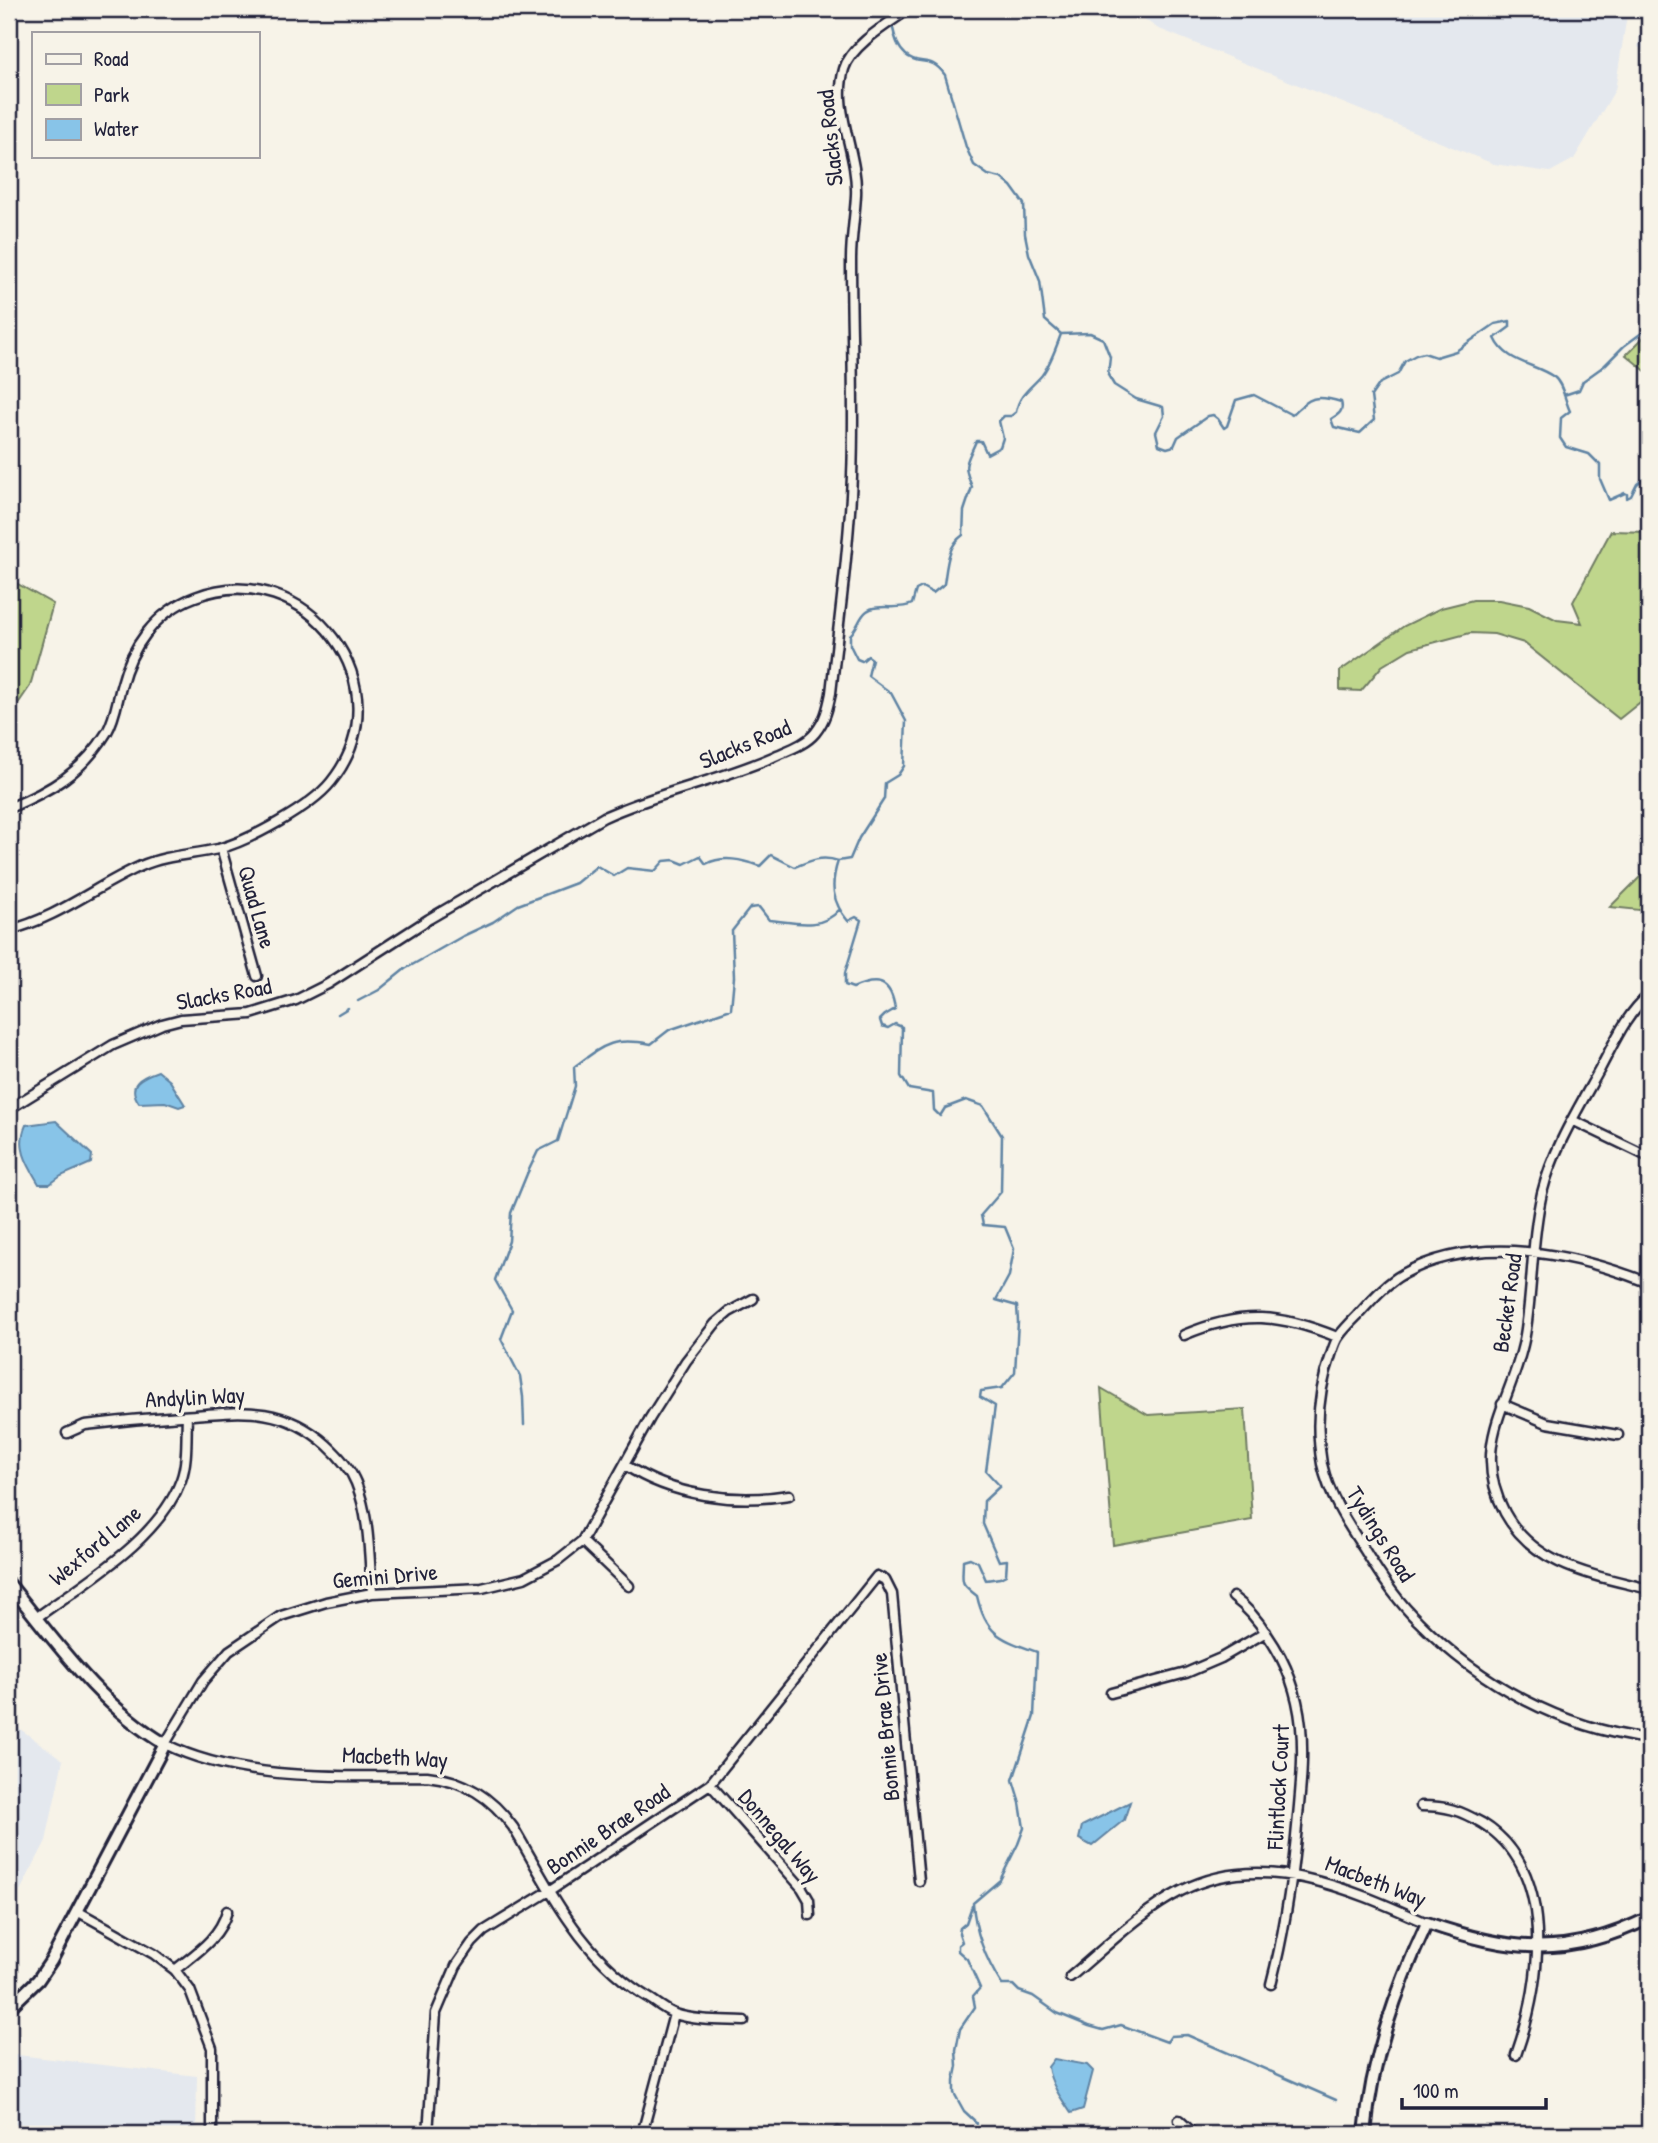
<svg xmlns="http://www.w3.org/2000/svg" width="1658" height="2143" font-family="'Patrick Hand',sans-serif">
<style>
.built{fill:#e4e8ee}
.green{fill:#bfd68c;stroke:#707c64;stroke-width:2}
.water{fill:#88c4e8;stroke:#5f83a3;stroke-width:2}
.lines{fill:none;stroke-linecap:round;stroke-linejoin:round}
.stream{stroke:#5f83a3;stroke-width:2.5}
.street-casing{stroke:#22223b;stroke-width:13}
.secondary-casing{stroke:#22223b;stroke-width:16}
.street{stroke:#f7f3e8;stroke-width:8}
.secondary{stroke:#f7f3e8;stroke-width:10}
.labels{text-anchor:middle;stroke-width:7;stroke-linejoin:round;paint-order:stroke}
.street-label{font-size:23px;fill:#22223b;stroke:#f7f3e8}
</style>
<rect width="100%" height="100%" fill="#f7f3e8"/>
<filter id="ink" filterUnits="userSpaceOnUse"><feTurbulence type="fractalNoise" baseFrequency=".0143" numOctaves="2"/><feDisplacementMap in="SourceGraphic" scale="14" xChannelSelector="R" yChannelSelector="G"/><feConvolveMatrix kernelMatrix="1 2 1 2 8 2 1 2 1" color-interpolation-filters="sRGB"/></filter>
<g filter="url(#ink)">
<path class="built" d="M1130 9H1628L1615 90 1574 159 1550 172 1494 164 1157 28Z
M1645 9H1649V53L1638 47Z
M9 1721 63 1760 46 1841 9 1912Z
M9 2054 197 2076 196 2134H9Z"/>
<path class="green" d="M1649 332V374L1626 355Z
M1611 531 1649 532V695L1619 719 1524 643 1494 634 1470 633 1410 649 1382 666 1361 691 1340 690V671L1404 626 1441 608 1473 600H1499L1529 606 1557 620 1582 623 1573 602Z
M9 579 53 604 30 686 11 714 9 715Z
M1649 868V911L1610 907Z
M1101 1388 1148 1415 1245 1409 1252 1520 1113 1545Z"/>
<path class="water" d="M158 1071 170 1081 185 1105 179 1107 165 1102 139 1103C126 1084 141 1077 158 1071Z
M56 1121 92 1155 91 1163 61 1176 50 1184H39C27 1164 16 1147 26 1125Z
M1130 1802 1124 1820 1092 1846 1079 1839 1082 1826Z
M1054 2059 1087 2065 1093 2071 1083 2109 1071 2113C1062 2100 1050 2083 1048 2067Z"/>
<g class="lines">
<path class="stream" d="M885 9C896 24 891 42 906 55 920 67 930 54 945 75L966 147 974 165 988 175 1001 178 1011 186 1024 204 1025 234 1029 254 1040 281 1045 320 1061 334 1090 333 1103 339 1110 357 1108 375 1114 385 1136 399 1163 407 1164 416 1156 432 1159 445 1167 448 1174 446 1178 437 1208 416 1213 415 1218 419 1224 428 1227 426 1236 400 1254 395 1292 415C1309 397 1316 394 1341 402 1344 411 1339 414 1331 419L1334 427 1360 433 1374 420 1371 396 1380 383 1398 374 1405 361 1416 355 1424 353 1436 357 1456 351 1495 324 1510 321V327L1495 338C1506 363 1534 363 1554 377 1563 384 1565 401 1570 411L1561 418 1560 438 1566 447 1589 454 1600 465V479L1609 500 1625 493 1627 494V498L1631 496 1637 484 1649 475
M1061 334C1056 348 1051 363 1042 375 1031 388 1019 394 1016 412L1011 416H1004L999 421 1003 438 1000 447 987 454 981 441H976C966 465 962 462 972 487L964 511 963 535C947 546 947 566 944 584L933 593 922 587 916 590 912 604C899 611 877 603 867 611 859 617 858 628 850 635V645L857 659 862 661 868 656 872 659 868 676 891 693 906 721 904 766 898 775 885 783 884 799 859 838 850 859 838 861C830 885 832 902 848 921L856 917 861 920 845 973V985L853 988C877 977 891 980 895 1009L885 1015 880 1020 882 1026 888 1028 895 1024 902 1027 901 1076 909 1089 933 1093 934 1110 940 1116 945 1108 966 1100 983 1106 1002 1136 1001 1192 981 1215 983 1225 1005 1227 1014 1249 1009 1276 996 1300 1017 1306 1018 1322 1015 1372 1002 1388 981 1391 980 1397 995 1406 986 1471 1000 1486 984 1501 983 1524 999 1561 1007 1560 1006 1575 1000 1578 986 1580 978 1562 970 1558 963 1560C963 1583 958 1581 977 1596 986 1636 1002 1639 1037 1652L1034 1716 1013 1780 1020 1803 1024 1828 1018 1844 1000 1880 973 1903C975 1933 986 1960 1002 1985H1013L1019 1991 1033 1996 1057 2013 1089 2026 1103 2030 1121 2025 1167 2042 1171 2036 1187 2035 1336 2100
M1564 395 1579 390 1583 381 1604 366 1624 346 1643 332 1649 316
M358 1001 379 990 405 969 463 936 493 922 518 905 576 883 597 866 614 876 627 868 655 871 664 861 674 860 684 864 700 856 706 864C723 855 743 860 760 866L771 855 795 867C809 861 822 855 838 861
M338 1014 348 1008
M524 1425 523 1397 520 1376 501 1339 512 1310 495 1280 509 1241 511 1213 527 1174 538 1151 558 1141 575 1086 574 1067C605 1044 612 1037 651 1044L669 1030 731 1009 734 977 732 931 750 908 759 907 769 920C793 922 821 931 839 910
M972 1906 966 1923 960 1928 959 1933 962 1942 958 1945V1951L967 1959 980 1988 973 1996 975 2007 960 2029 956 2050 957 2066 954 2081V2093L964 2111 977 2123"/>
<defs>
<path id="street" d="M9 808C50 791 83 772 107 732 115 718 117 702 121 687 131 647 155 612 195 597 307 554 407 688 331 782 311 807 249 841 218 849 192 855 166 855 141 866 96 886 58 918 9 930
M221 848 257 976
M1649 995C1626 1014 1614 1043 1600 1069 1578 1109 1553 1149 1542 1193 1531 1240 1533 1289 1525 1335 1514 1400 1468 1444 1505 1513 1535 1567 1594 1575 1649 1589
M9 1109 113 1045 162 1024 181 1019 251 1014 296 1000 328 984 429 919 604 817C659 792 718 781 773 757 788 750 805 745 815 733 825 721 828 708 831 693 839 621 849 548 852 476 855 404 851 331 851 259 851 238 855 216 856 195 858 153 832 111 844 69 851 45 889 23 909 9
M1572 1120 1649 1157
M1649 1283C1574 1253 1478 1233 1403 1274 1385 1284 1371 1301 1357 1316 1351 1322 1344 1329 1339 1336 1335 1341 1333 1349 1331 1355 1318 1391 1315 1426 1322 1464 1329 1496 1347 1523 1364 1549 1379 1574 1397 1601 1418 1621 1480 1684 1561 1728 1649 1739
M1184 1335C1242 1310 1280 1314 1337 1337
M1502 1404 1547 1423 1618 1435
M67 1433 85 1425C117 1421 149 1418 181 1416 237 1412 280 1403 327 1445 339 1456 350 1468 356 1483 370 1518 369 1557 372 1593
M625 1465C672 1496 734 1504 789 1495
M582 1541 629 1586
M1233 1597C1248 1608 1258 1620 1268 1636 1313 1701 1303 1762 1296 1837 1291 1888 1284 1934 1271 1984
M36 1618C85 1582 159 1540 181 1480 188 1461 186 1436 187 1416
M1111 1693 1186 1673 1221 1658 1266 1632
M710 1784 802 1888 809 1900 810 1915
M1421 1806C1447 1806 1459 1810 1482 1823 1558 1870 1541 1984 1516 2055
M77 1911 154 1954 175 1970 190 1990 212 2048V2134
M175 1970C196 1953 220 1938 227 1911
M1070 1977C1105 1948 1140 1912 1181 1891 1263 1849 1351 1889 1427 1923
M744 2021C722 2020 696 2021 675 2014 667 2011 659 2005 652 2000 581 1958 553 1895 513 1827 491 1797 465 1780 427 1776 344 1776 241 1782 165 1744L203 1681 229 1651 281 1616 326 1602 372 1593 482 1588 524 1578 558 1560 582 1541 650 1418 686 1361 715 1324 729 1312 753 1299
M1179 2120 1194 2134
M838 2132V2134
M428 2134 436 2013 456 1966 472 1943 484 1931 551 1890 710 1784 877 1576 885 1580 892 1594 919 1881
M642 2134 674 2014"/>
<path id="secondary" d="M9 1584C56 1642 100 1706 165 1744L51 1961 38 1980 9 2008
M1365 2134C1371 2060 1396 1990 1427 1923 1511 1952 1568 1958 1649 1918"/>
</defs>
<use href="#street" class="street-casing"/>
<use href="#secondary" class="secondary-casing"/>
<use href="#street" class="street"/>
<use href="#secondary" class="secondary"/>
</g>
</g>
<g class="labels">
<g class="street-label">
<text transform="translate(830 138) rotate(-96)" y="8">Slacks Road</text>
<text transform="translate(745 744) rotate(-22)" y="8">Slacks Road</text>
<text transform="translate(257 907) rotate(74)" y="8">Quad Lane</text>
<text transform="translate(224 994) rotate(-10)" y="8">Slacks Road</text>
<text transform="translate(1507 1303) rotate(-82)" y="8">Becket Road</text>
<text transform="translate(195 1397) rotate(-3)" y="8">Andylin Way</text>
<text transform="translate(1381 1534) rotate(58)" y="8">Tydings Road</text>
<text transform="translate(95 1545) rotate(-40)" y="8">Wexford Lane</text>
<text transform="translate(385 1576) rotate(-5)" y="8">Gemini Drive</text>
<text transform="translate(885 1727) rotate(-95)" y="8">Bonnie Brae Drive</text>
<text transform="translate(395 1757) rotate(3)" y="8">Macbeth Way</text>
<text transform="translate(1278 1787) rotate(-87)" y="8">Flintlock Court</text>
<text transform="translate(608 1829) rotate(-34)" y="8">Bonnie Brae Road</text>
<text transform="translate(780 1836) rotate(50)" y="8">Donnegal Way</text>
<text transform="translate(1376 1881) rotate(21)" y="8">Macbeth Way</text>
</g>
</g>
<rect width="1658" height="2143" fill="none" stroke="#f7f3e8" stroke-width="35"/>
<rect x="18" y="18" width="1623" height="2108" fill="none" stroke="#22223b" stroke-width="2.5" filter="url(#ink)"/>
<rect x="32" y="32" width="228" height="126" fill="#f7f3e8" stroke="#a29fa3" stroke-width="2"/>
<rect x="46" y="54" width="35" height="10" fill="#f7f3e8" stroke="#a29fa3" stroke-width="2"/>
<text x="94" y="66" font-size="21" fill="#22223b">Road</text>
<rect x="46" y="84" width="35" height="21" fill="#bfd68c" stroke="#a29fa3" stroke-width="2"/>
<text x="94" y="102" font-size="21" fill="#22223b">Park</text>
<rect x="46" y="119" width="35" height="21" fill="#88c4e8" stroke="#a29fa3" stroke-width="2"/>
<text x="94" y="136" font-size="21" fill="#22223b">Water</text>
<path d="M1402 2098v10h144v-10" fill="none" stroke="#22223b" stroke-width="3.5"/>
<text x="1413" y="2098" font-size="21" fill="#22223b" stroke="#f7f3e8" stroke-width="5" paint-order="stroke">100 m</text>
</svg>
